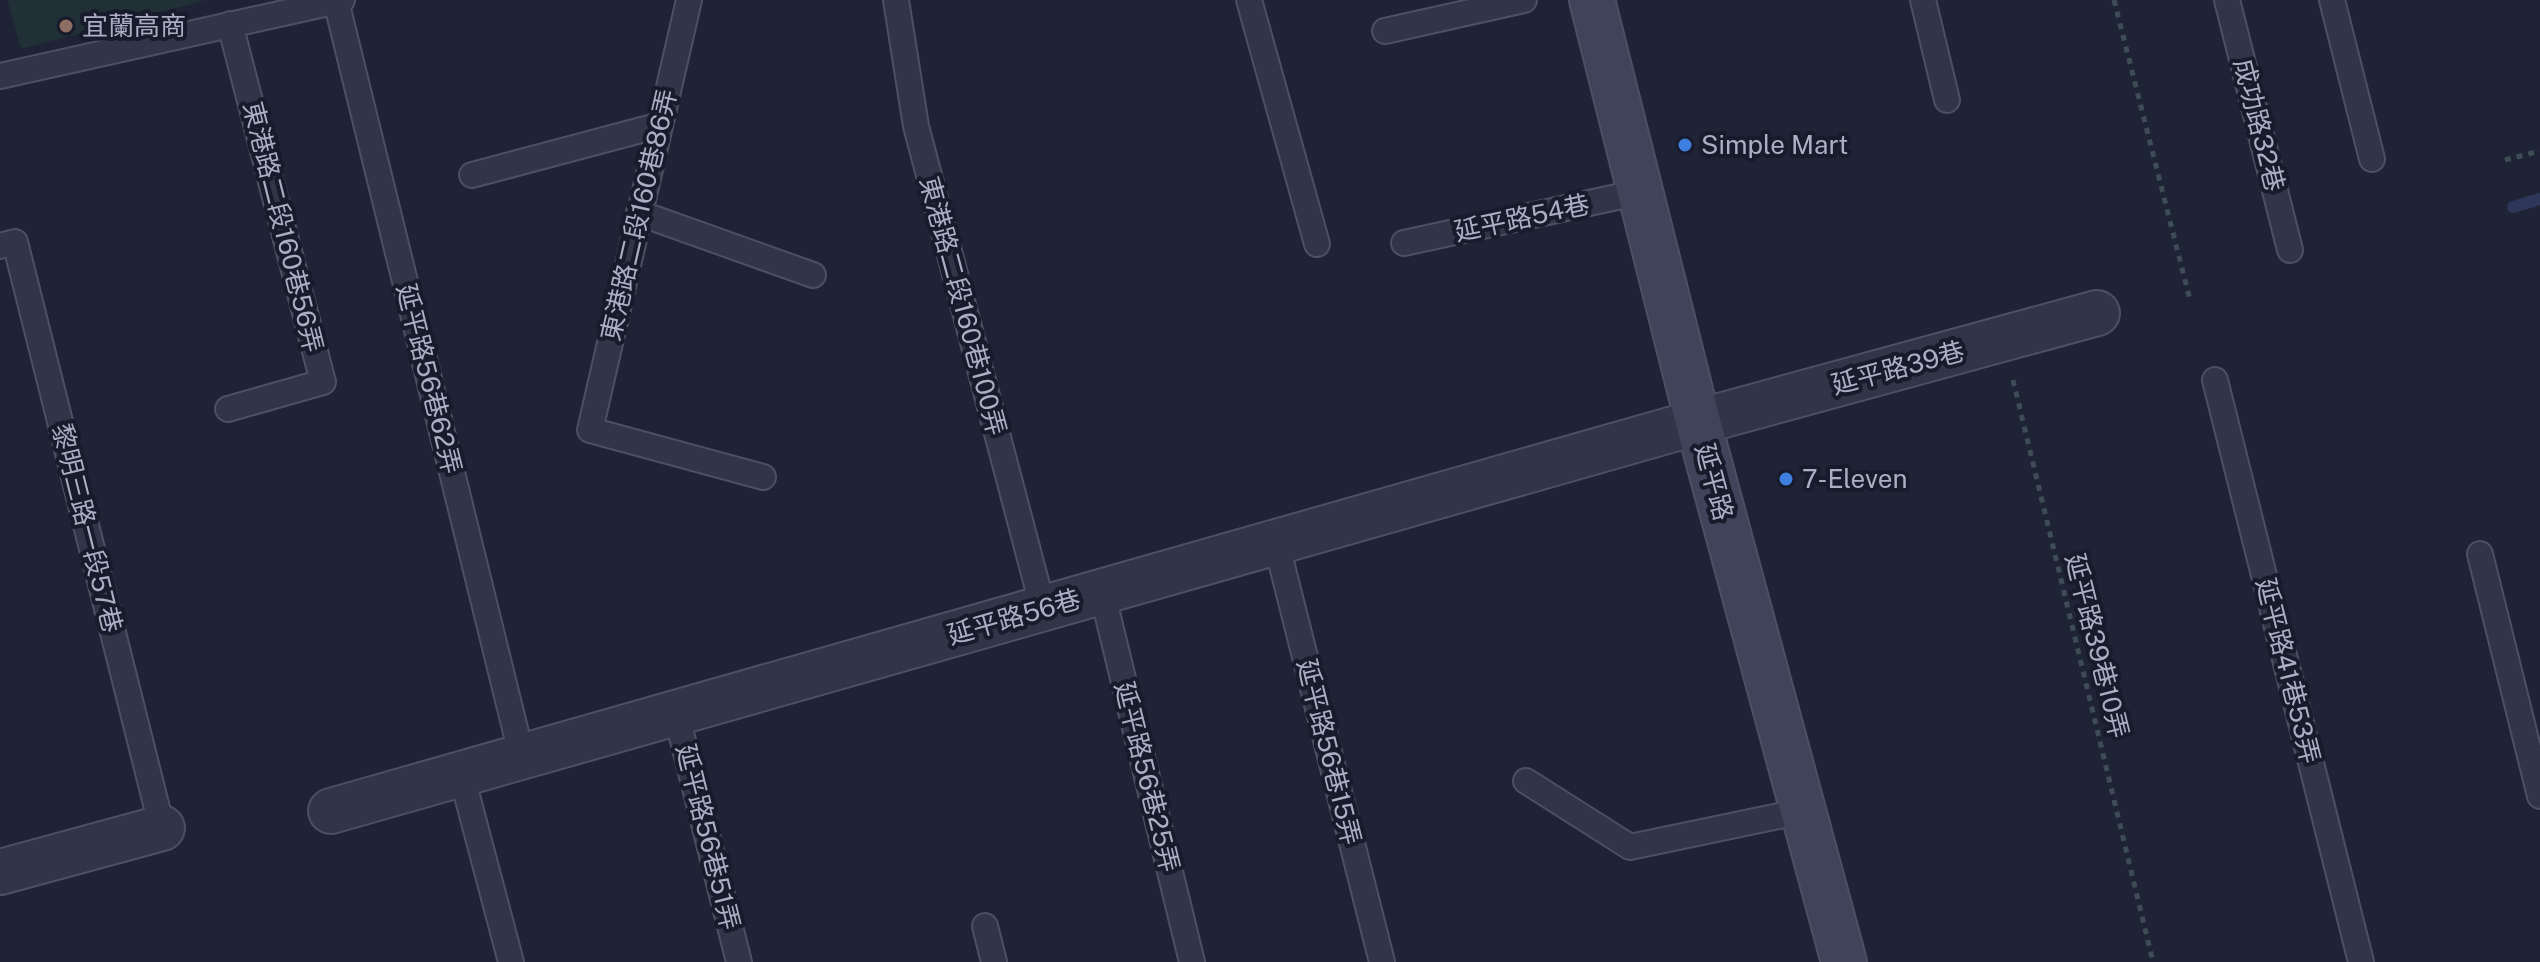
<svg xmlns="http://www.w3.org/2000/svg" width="2540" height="962" font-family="'Public Sans','Noto Sans TC',sans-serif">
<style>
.pitch{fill:#212f37}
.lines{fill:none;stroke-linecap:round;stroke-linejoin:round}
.stream{stroke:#2e365a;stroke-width:12}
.service-casing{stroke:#4d5062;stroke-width:28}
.minor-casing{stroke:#4d5062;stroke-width:48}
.secondary-casing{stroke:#4d5062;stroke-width:48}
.path{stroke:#3e4c55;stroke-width:5;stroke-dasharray:6 6;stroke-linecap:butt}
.service{stroke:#323547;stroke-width:24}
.minor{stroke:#323547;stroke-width:44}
.secondary{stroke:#40435a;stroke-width:44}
.education-dot{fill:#8d6e63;stroke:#181b2b;stroke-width:3}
.shop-dot{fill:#3f7fe0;stroke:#181b2b;stroke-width:3}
.labels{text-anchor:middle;stroke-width:8;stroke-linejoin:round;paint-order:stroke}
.poi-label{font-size:26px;fill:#acafc4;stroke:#181b2b;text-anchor:start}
.street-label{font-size:26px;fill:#acafc4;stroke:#181b2b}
</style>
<rect width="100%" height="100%" fill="#1f2336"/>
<path class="pitch" d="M7 0H206L21 49Z"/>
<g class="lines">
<path class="stream" d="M2513 207 2540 199"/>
<defs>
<path id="service" d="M689 0 590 430 763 477
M896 0 916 126 1043 608
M1249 0 1317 244
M1923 0 1947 100
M2227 0 2290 250
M2332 0 2372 159
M336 1 522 757
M1385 31 1524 0
M0 76 342 0
M472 175 660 125
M639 213 813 275
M1404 243 1640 192
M0 246 15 242 162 828
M2215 380 2361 962
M228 409 323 382 230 24
M1276 542 1382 962
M2480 554 2540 796
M1102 592 1192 962
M676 713 739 962
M461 773 511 962
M1526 781 1630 847 1803 811
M985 926 994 962"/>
<path id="minor" d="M331 811 1698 422 2097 313
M0 872 162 828"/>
<path id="secondary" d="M1592 0 1698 422 1844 962"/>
</defs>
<use href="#service" class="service-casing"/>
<use href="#minor" class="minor-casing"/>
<use href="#secondary" class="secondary-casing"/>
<path class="path" d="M2114 0 2190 300
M2505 160 2540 151
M2013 380 2153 962"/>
<use href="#service" class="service"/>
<use href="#minor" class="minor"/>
<use href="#secondary" class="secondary"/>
</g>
<circle class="education-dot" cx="66" cy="26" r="8"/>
<g class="shop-dot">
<circle cx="1685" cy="145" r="8"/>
<circle cx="1786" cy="479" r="8"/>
</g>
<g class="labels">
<g class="poi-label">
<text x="82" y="35">宜蘭高商</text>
<text x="1701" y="154">Simple Mart</text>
<text x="1802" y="488">7-Eleven</text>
</g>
<g class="street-label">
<text transform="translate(2259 125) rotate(76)" y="9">成功路32巷</text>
<text transform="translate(639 215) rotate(-77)" y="9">東港路二段160巷86弄</text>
<text transform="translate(1522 218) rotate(-12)" y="9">延平路54巷</text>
<text transform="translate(283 227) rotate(76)" y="9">東港路二段160巷56弄</text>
<text transform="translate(963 306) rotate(75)" y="9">東港路二段160巷100弄</text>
<text transform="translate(1898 368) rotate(-15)" y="9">延平路39巷</text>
<text transform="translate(429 379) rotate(76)" y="9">延平路56巷62弄</text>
<text transform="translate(1714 482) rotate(75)" y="9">延平路</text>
<text transform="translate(87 528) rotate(76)" y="9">黎明三路一段57巷</text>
<text transform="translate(1014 617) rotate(-16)" y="9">延平路56巷</text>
<text transform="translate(2097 646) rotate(76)" y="9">延平路39巷10弄</text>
<text transform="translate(2288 671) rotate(76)" y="9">延平路41巷53弄</text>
<text transform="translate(1329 752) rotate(76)" y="9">延平路56巷15弄</text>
<text transform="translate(1147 777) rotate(76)" y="9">延平路56巷25弄</text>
<text transform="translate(708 837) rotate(76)" y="9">延平路56巷51弄</text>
</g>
</g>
</svg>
